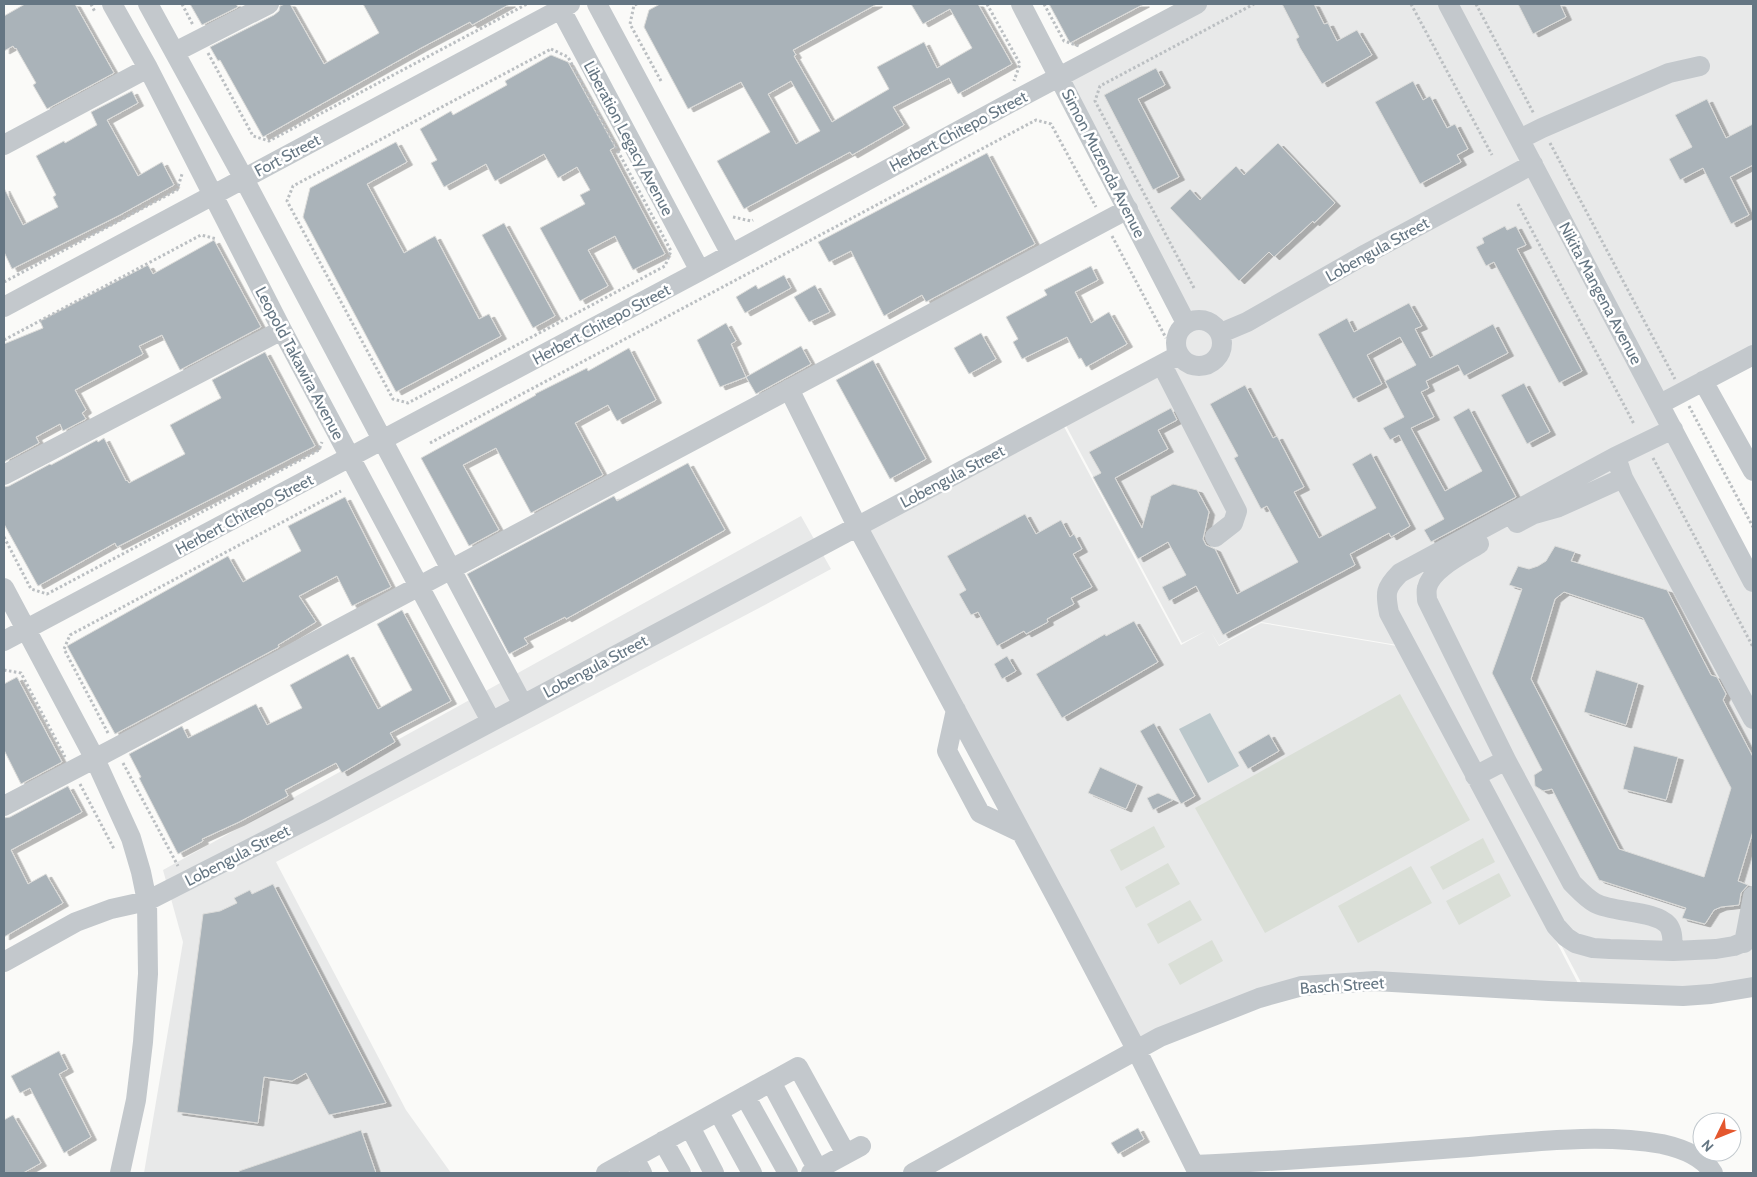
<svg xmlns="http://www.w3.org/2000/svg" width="1757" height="1177" font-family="Cabin,sans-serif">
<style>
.built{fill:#e8e9e9}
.green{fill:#dadfd7}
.water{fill:#bbc7cb}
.building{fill:#aab3b9;stroke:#dcdcda;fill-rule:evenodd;filter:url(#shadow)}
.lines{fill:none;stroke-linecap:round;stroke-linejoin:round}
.path{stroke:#bbbfc2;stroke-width:3;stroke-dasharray:2.5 2.5;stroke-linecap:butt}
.minor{stroke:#c3c8cc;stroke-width:20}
.labels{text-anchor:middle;stroke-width:5;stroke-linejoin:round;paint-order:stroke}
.street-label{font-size:16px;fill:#657683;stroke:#fff}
</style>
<defs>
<filter id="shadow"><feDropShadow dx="5.5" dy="3" stdDeviation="0" flood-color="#0004"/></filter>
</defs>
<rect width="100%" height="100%" fill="#fafaf8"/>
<path class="built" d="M1199 4H1753V352L1657 403 1753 587V984L1585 990 1403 646 1261 622 1219 645 1211 632 1219 646 1261 623 1403 647 1581 989 1300 984 1138 1042 863 527 1062 423 1181 645 1206 631 1182 643 1063 420 1178 346 1179 338 1182 330 1062 75Z
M801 516 831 569 761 607 276 862 406 1110 451 1173H144L183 942 163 870Z"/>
<path class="green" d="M1400 694 1470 820 1265 933 1195 808Z
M1154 826 1165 847 1121 871 1110 850Z
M1483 838 1495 862 1443 890 1430 867Z
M1168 863 1180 884 1136 908 1125 887Z
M1411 866 1432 903 1358 943 1338 906Z
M1499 873 1511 896 1459 925 1446 901Z
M1190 900 1202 920 1158 944 1147 924Z
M1212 940 1223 961 1180 985 1168 964Z"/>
<path class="water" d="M1210 713 1239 766 1208 783 1179 729Z"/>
<path class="building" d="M25 4H75L114 73 47 109 33 85 36 83 16 48 15 49 13 46 4 51V16Z
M190 4H236L238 7 202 25Z
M285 4H290L324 64 379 33 363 4H510L472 25 470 22 421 48 263 137 220 60 218 61 210 47 274 15 279 11 280 6Z
M660 4H877L793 50 796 55 794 56 832 122 889 89 877 67 924 42 937 68 972 48 950 9 923 24 911 4H978L1012 64 958 94 949 78 893 107 904 125 852 155 850 152 744 209 717 161 770 132 741 82 688 109 644 27 649 10ZM791 81 820 131 796 144 768 94Z
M1049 4H1144L1070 43Z
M1282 4H1314L1324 24 1328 23 1337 41 1357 30 1372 55 1322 84 1300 48 1296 39 1299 37Z
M1518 4H1560L1566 17 1533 34Z
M551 55 568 62 615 147 610 150 665 254 633 270 615 236 588 250 608 286 580 301 540 228 585 204 580 195 590 190 577 167 558 178 544 154 495 181 486 164 444 187 431 163 437 160 420 129 451 111 453 115 507 85 505 81Z
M1156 68 1165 85 1138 99 1179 177 1153 190 1104 95Z
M1413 81 1423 100 1430 96 1447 128 1455 124 1468 149 1457 155 1461 162 1420 184 1375 102Z
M132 91 138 103 107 120 138 176 162 162 174 185 120 215 12 269 4 252V188L23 225 58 207 53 197 56 195 36 156 64 141 65 143 97 125 91 112Z
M1707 99 1726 138 1753 124V165L1730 177 1749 215 1731 224 1703 168 1680 180 1669 159 1692 147 1675 115Z
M396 142 407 162 367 184 404 253 435 236 479 319 489 314 501 336 396 392 303 217 310 188Z
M1278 143 1335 203 1314 223 1313 221 1274 257 1269 252 1239 281 1170 208 1190 189 1200 200 1236 166 1244 175Z
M987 153 1035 244 926 302 922 295 884 316 851 251 829 262 818 242Z
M504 223 555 316 533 328 482 235Z
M1505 226 1507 230 1516 226 1526 245 1517 249 1582 371 1559 383 1494 262 1486 266 1476 247 1484 243 1482 238Z
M214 240 261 327 180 370 162 335 139 346 143 354 75 390 86 410 82 413 86 419 63 431 60 424 36 437 39 443 4 462V344L43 328 40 321 148 265 153 274Z
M1091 266 1098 280 1075 292 1091 323 1109 312 1127 344 1086 367 1081 358 1079 359 1067 337 1022 359 1013 342 1018 339 1006 317 1047 295 1044 290Z
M784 275 791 288 745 313 736 297 756 285 758 289Z
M815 285 830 312 809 322 794 297Z
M1409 303 1422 326 1415 329 1430 358 1493 324 1508 353 1464 376 1458 365 1426 381 1429 388 1421 392 1434 417 1411 428 1445 491 1482 471 1453 417 1469 408 1516 497 1431 542 1424 530 1444 519 1399 435 1390 440 1383 428 1404 417 1385 381 1416 365 1400 337 1367 355 1382 384 1353 399 1318 334 1347 318 1354 332Z
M726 323 736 341 731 344 746 377 720 387 697 340Z
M981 333 996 359 969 374 954 348Z
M801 346 811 364 756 394 746 377Z
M629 348 656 400 617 421 608 405 575 423 603 475 531 513 496 448 463 465 499 530 469 546 421 458 536 395 535 394 587 368 588 371Z
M265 352 315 446 117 547 115 543 38 586 4 524V487L9 486 50 464 51 465 97 440 98 442 104 438 126 481 127 480 129 483 185 454 170 425 221 398 212 380Z
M873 360 926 459 890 479 836 380Z
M1524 383 1550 432 1527 444 1501 395Z
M1245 385 1273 438 1277 436 1304 487 1294 492 1319 538 1376 508 1352 464 1371 453 1410 526 1391 537 1389 533 1350 554 1355 565 1223 635 1196 586 1169 601 1162 587 1186 575 1168 542 1138 559 1093 477 1101 473 1089 452 1171 408 1177 420 1158 430 1168 449 1115 478 1142 528 1151 496 1173 484 1197 490 1209 512 1203 539 1206 545 1215 549 1237 594 1298 562 1267 506 1261 509 1234 458 1238 456 1210 404Z
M688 463 725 530 566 619 565 617 524 638 528 644 509 654 467 574 614 496 617 501Z
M345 497 391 587 352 606 337 576 299 596 316 622 278 645 279 647 115 734 67 646 228 556 243 582 301 551 288 526Z
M1025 514 1036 534 1061 520 1070 537 1074 534 1082 549 1073 554 1092 587 1071 598 1074 604 1047 619 1048 622 1026 634 1024 631 997 646 978 612 971 615 959 594 966 590 947 556Z
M1555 546 1575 552 1571 561 1667 590 1711 675 1717 677 1726 694 1723 700 1753 757V831L1738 881 1748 885 1741 893 1739 905 1721 907 1714 910 1705 924 1682 918 1686 908 1599 880 1552 789 1543 791 1535 786 1534 775 1542 770 1492 673 1522 589 1509 585 1518 566 1529 569 1538 566 1546 561ZM1564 592 1643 618 1731 788 1704 877 1619 849 1531 679 1555 599Z
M402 610 451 701 390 733 395 742 342 773 336 763 285 790 288 796 239 822 202 839 203 841 178 854 139 778 141 777 129 754 182 726 188 738 256 704 267 725 302 708 290 685 348 654 378 709 412 690 377 624Z
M1134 621 1158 662 1062 718 1036 674 1105 634 1106 636Z
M1007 656 1016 671 1002 679 994 664Z
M1596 670 1638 683 1626 725 1584 712Z
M17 677 62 762 21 784 4 750V684Z
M1154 723 1195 796 1181 804 1140 731Z
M1269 734 1279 751 1248 769 1238 752Z
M1634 746 1678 757 1666 800 1623 789Z
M1100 767 1137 784 1126 809 1088 793Z
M68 786 82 812 11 850 28 884 46 874 63 903 4 937V818L10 817Z
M1158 793 1173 800 1153 810 1147 798Z
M273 884 386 1103 329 1115 306 1073 292 1081 264 1077 258 1123 177 1112 203 914 220 911 237 903 234 898 250 890 252 894Z
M59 1051 68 1069 59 1074 91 1137 64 1153 30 1088 20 1093 11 1076Z
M13 1115 41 1163 23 1173H4V1120Z
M1138 1128 1144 1139 1118 1154 1111 1143Z
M361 1130 376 1173H239V1171Z"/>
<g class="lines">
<path class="path" d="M91 4 95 12
M182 4 193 25
M637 4 634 5 630 24 661 81
M987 4 1020 64 1014 81
M1044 4 1064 41 1079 46
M1411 4 1492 155
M1476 4 1534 114
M551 49 568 57 671 251 665 266 408 403 393 399 287 201 293 186Z
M208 53 253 136 269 141 527 4
M1550 143 1675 379
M1518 204 1634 424
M733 217 751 221 753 220
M1112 236 1166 338
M4 282 177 190 182 174
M1194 288 1095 101 1100 86 1254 4
M4 340 201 235 217 239
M1689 406 1753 527
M430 443 1036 120 1051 124 1096 207
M1653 458 1753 647
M4 537 31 589 47 594 319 450 322 442
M4 670 21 673 65 757
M108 733 64 649 70 635 341 491
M123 763 178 866
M80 784 114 849"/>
<path class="minor" d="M112 4 148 68 282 330 491 721
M148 4 244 179 523 705
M558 4 700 271
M597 4 731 254
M1021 4 1186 323
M1448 4 1753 582
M175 52 269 4
M1520 139 1542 128 1669 73 1700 66
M4 145 148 68
M4 307 570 4
M1176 343a23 23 0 1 1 46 0a23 23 0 1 1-46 0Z
M1221 333 1247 322 1366 254 1533 164
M1162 365 1237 511 1233 523 1215 537
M1703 381 1753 471
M789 389 857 526 1063 910 1136 1049 1198 1173
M1660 404 1753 355
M1673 429 1615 457 1400 573C1385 588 1385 593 1389 613L1556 926 1566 937 1575 943 1593 948 1610 949 1673 951 1716 949 1734 946 1753 938
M1619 466 1623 478 1753 719
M4 475 282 330
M1517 523 1534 514 1559 507 1623 478
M4 588 95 759 131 838 141 872 147 901 148 974 143 1042 136 1100 120 1173
M4 641 700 271 1023 96 1197 4
M956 710 947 751 980 813 1022 833
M1506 760 1572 883C1579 890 1586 898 1595 903 1613 913 1655 910 1668 925 1674 933 1672 943 1673 951
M1475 776 1506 760 1427 600C1427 596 1426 592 1427 588 1431 569 1463 554 1479 544
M4 806 115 748 1128 209
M1744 943 1753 896
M4 962 76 922 111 909 147 901 322 812 1179 355
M771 1082 818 1170
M745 1096 788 1173
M718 1111 752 1173
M690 1127 714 1173
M663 1141 681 1173
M634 1158 642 1173
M1194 1165C1286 1161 1377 1154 1469 1147 1533 1142 1598 1133 1662 1144 1680 1148 1703 1156 1713 1173
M606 1173 798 1067 846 1154
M811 1173 861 1146
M913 1173 1160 1037 1259 998 1302 986 1375 981 1549 991 1683 996 1711 994 1753 987"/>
</g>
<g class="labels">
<g class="street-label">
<text transform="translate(958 131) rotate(-28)" y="6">Herbert Chitepo Street</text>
<text transform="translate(629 138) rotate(62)" y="6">Liberation Legacy Avenue</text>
<text transform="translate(287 155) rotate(-28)" y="6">Fort Street</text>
<text transform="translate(1104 163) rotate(63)" y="6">Simon Muzenda Avenue</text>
<text transform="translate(1377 249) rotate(-29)" y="6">Lobengula Street</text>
<text transform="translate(1601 293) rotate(62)" y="6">Nikita Mangena Avenue</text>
<text transform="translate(601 324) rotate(-28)" y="6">Herbert Chitepo Street</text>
<text transform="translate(300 363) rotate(62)" y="6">Leopold Takawira Avenue</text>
<text transform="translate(952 476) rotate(-28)" y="6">Lobengula Street</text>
<text transform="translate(244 514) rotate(-28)" y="6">Herbert Chitepo Street</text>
<text transform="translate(595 666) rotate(-28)" y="6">Lobengula Street</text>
<text transform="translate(237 855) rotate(-27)" y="6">Lobengula Street</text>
<text transform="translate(1342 985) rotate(-4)" y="6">Basch Street</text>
</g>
</g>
<rect width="1757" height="1177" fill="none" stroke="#657683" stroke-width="10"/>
<g transform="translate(1717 1137) rotate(227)"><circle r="24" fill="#ffffff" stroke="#c1c8cd"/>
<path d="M0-4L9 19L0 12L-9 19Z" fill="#e4572e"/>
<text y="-8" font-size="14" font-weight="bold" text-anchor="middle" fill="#657683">N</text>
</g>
</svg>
